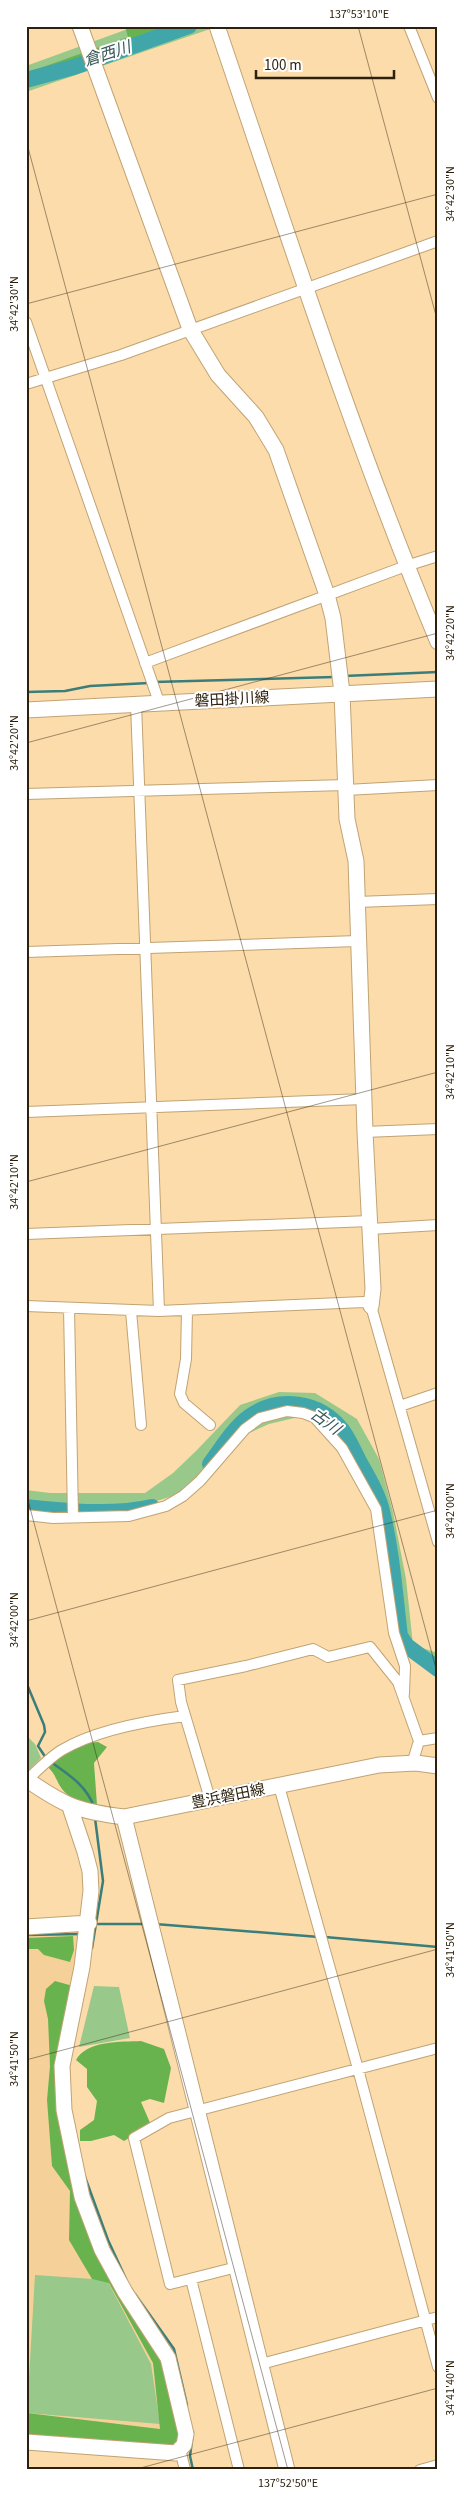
<svg xmlns="http://www.w3.org/2000/svg" width="464" height="2496" font-family="'Source Sans 3','Noto Sans JP',sans-serif">
<style>
.built{fill:#f5d199}
.green{fill:#99c88b}
.forest{fill:#68b34e}
.lines{fill:none;stroke-linecap:round;stroke-linejoin:round}
.stream{stroke:#3a7e7b;stroke-width:2.5}
.river{stroke:#40a6aa;stroke-width:16}
.street-casing{stroke:#c1a374;stroke-width:12}
.secondary-casing{stroke:#c1a374;stroke-width:17}
.street{stroke:#fff;stroke-width:10}
.secondary{stroke:#fff;stroke-width:15}
.ticks{fill:none;stroke:#2d210e;stroke-width:1;stroke-opacity:0.45}
.labels{text-anchor:middle;stroke-width:4;stroke-linejoin:round;paint-order:stroke}
.street-label{font-size:15px;fill:#2d210e;stroke:#fff}
.water-label{font-size:16px;font-style:italic;fill:#365556;stroke:#fff}
.neatline{fill:none;stroke:#2d210e;stroke-width:2}
.ticks-label{font-size:12px;text-anchor:middle;fill:#2d210e}
</style>
<rect width="100%" height="100%" fill="#fcdcab"/>
<path class="built" d="M96 1924 62 2088 82 2197 160 2345 184 2445 26 2437V1927Z"/>
<path class="green" d="M136 26H219L26 92V66Z
M279 1392 315 1393 357 1419 379 1459 393 1512 406 1579 413 1645 438 1653V1677L400 1651 376 1509 348 1457 307 1415 269 1424 236 1439 182 1493 125 1511 26 1514V1490L50 1493H145L173 1473 197 1450 240 1405Z
M26 1735 35 1744 41 1758 26 1773Z
M94 1986 119 1987 130 2038 79 2047Z
M35 2275 107 2280 151 2364 160 2424 27 2413Z"/>
<path class="forest" d="M125 26H184L26 82V73L128 37Z
M98 1742 107 1747 94 1763 97 1805C86 1803 69 1799 62 1789 55 1779 57 1776 47 1766L46 1755C57 1743 82 1744 98 1742Z
M73 1936 74 1950 70 1962 44 1955 38 1949H26V1938Z
M55 1981 73 1986 62 2070 82 2197 169 2361 182 2447 26 2437V2374L27 2413 160 2429 153 2363 109 2283 92 2279 69 2240 70 2191 52 2166 47 2100 50 2066 48 2019 44 2001 46 1989Z
M141 2041 164 2049 171 2068 164 2103 150 2099 141 2102 151 2125 124 2141 114 2135 91 2141H80V2130L94 2120 97 2101 87 2087V2069L76 2060C87 2040 121 2042 141 2041Z"/>
<g class="lines">
<path class="stream" d="M344 676 438 672
M154 682 334 677
M26 692 65 691 90 686 149 683
M26 1682 44 1725 45 1732 38 1746 46 1758
M51 1762C68 1774 87 1786 94 1807
M96 1924H145
M155 1924 319 1937
M26 1935 80 1934
M325 1937 438 1947
M92 1948 103 1881 95 1818
M85 2177 108 2240 126 2279
M135 2294 174 2349 187 2405
M193 2470 190 2456 193 2432"/>
<path class="river" d="M26 80 74 67 189 26
M210 1464C222 1448 233 1429 249 1417 278 1396 319 1401 342 1430 349 1439 354 1452 360 1463 369 1479 378 1494 382 1511 392 1552 395 1595 400 1636L407 1646 438 1669
M26 1507C67 1511 111 1516 152 1507"/>
<defs>
<path id="street" d="M409 26 438 98
M26 322 159 702
M26 384 121 355 438 241
M145 663 406 566 438 556
M136 704 159 1311
M346 790 438 785
M26 794 346 785
M357 902 438 899
M26 952 358 941
M26 1112 364 1099
M365 1132 438 1129
M370 1229 438 1225
M26 1234 370 1221
M26 1306 159 1311 364 1302 371 1306 438 1542
M69 1308 73 1517
M187 1310 186 1359 180 1394 184 1403 210 1425
M131 1311 141 1425
M400 1406 438 1393
M26 1515 53 1518 129 1516 166 1506 183 1496 200 1481 245 1429 260 1418 287 1411 303 1413 314 1417 342 1448 376 1509 394 1633 405 1666 404 1694
M412 1764 419 1741 438 1738
M27 1780C38 1770 50 1757 62 1750 96 1730 146 1721 185 1716
M279 1786 358 2069 438 2367
M210 1799 181 1702 178 1680 246 1666 313 1649 328 1657 370 1647 398 1682 419 1741
M237 2267 170 2284 134 2138 169 2118 438 2048
M191 2279 239 2470
M261 2364 438 2317
M180 2449 185 2470
M420 2470 438 2465"/>
<path id="secondary" d="M80 26 190 329 218 375 256 417 276 450 327 595 333 618 342 693 347 819 356 861 365 1132 373 1289 371 1306
M217 26C287 232 354 441 438 642
M26 710 438 689
M26 1779C65 1806 77 1811 124 1817L379 1765 416 1763 438 1766
M124 1817 287 2470
M26 1927 89 1923
M26 2442 176 2453 184 2445 186 2434 168 2358 125 2292 102 2250 82 2197 64 2110 62 2066 82 1967 91 1891 90 1871 85 1852 70 1807"/>
</defs>
<use href="#street" class="street-casing"/>
<use href="#secondary" class="secondary-casing"/>
<use href="#street" class="street"/>
<use href="#secondary" class="secondary"/>
</g>
<path class="ticks" d="M358 26 438 323M26 140 438 1676M26 304 438 194M26 743 438 633M26 1182 438 1072M26 1493 288 2470M26 1621 438 1510M26 2060 438 1949M133 2470 438 2388"/>
<g class="labels">
<g class="street-label">
<text transform="translate(232 699) rotate(-3)" y="5">磐田掛川線</text>
<text transform="translate(228 1796) rotate(-11)" y="5">豊浜磐田線</text>
</g>
<g class="water-label">
<text transform="translate(107 53) rotate(-18)" y="6">倉西川</text>
<text transform="translate(326 1421) rotate(36)" y="6">古川</text>
</g>
</g>
<rect width="464" height="2496" fill="none" stroke="#ffffff" stroke-width="55"/>
<path d="M256 70v8h138v-8" fill="none" stroke="#2d210e" stroke-width="2.5"/>
<text x="264" y="70" font-size="15" fill="#2d210e" stroke="#ffffff" stroke-width="4" paint-order="stroke">100 m</text>
<rect x="28" y="28" width="408" height="2440" class="neatline"/>
<g class="ticks-label">
<text x="359" y="18">137°53'10"E</text>
<text transform="translate(450 194) rotate(-90)" y="4">34°42'30"N</text>
<text transform="translate(14 304) rotate(-90)" y="4">34°42'30"N</text>
<text transform="translate(450 633) rotate(-90)" y="4">34°42'20"N</text>
<text transform="translate(14 743) rotate(-90)" y="4">34°42'20"N</text>
<text transform="translate(450 1072) rotate(-90)" y="4">34°42'10"N</text>
<text transform="translate(14 1182) rotate(-90)" y="4">34°42'10"N</text>
<text transform="translate(450 1511) rotate(-90)" y="4">34°42'00"N</text>
<text transform="translate(14 1620) rotate(-90)" y="4">34°42'00"N</text>
<text transform="translate(450 1950) rotate(-90)" y="4">34°41'50"N</text>
<text transform="translate(14 2059) rotate(-90)" y="4">34°41'50"N</text>
<text transform="translate(450 2388) rotate(-90)" y="4">34°41'40"N</text>
<text x="288" y="2487">137°52'50"E</text>
</g>
</svg>
